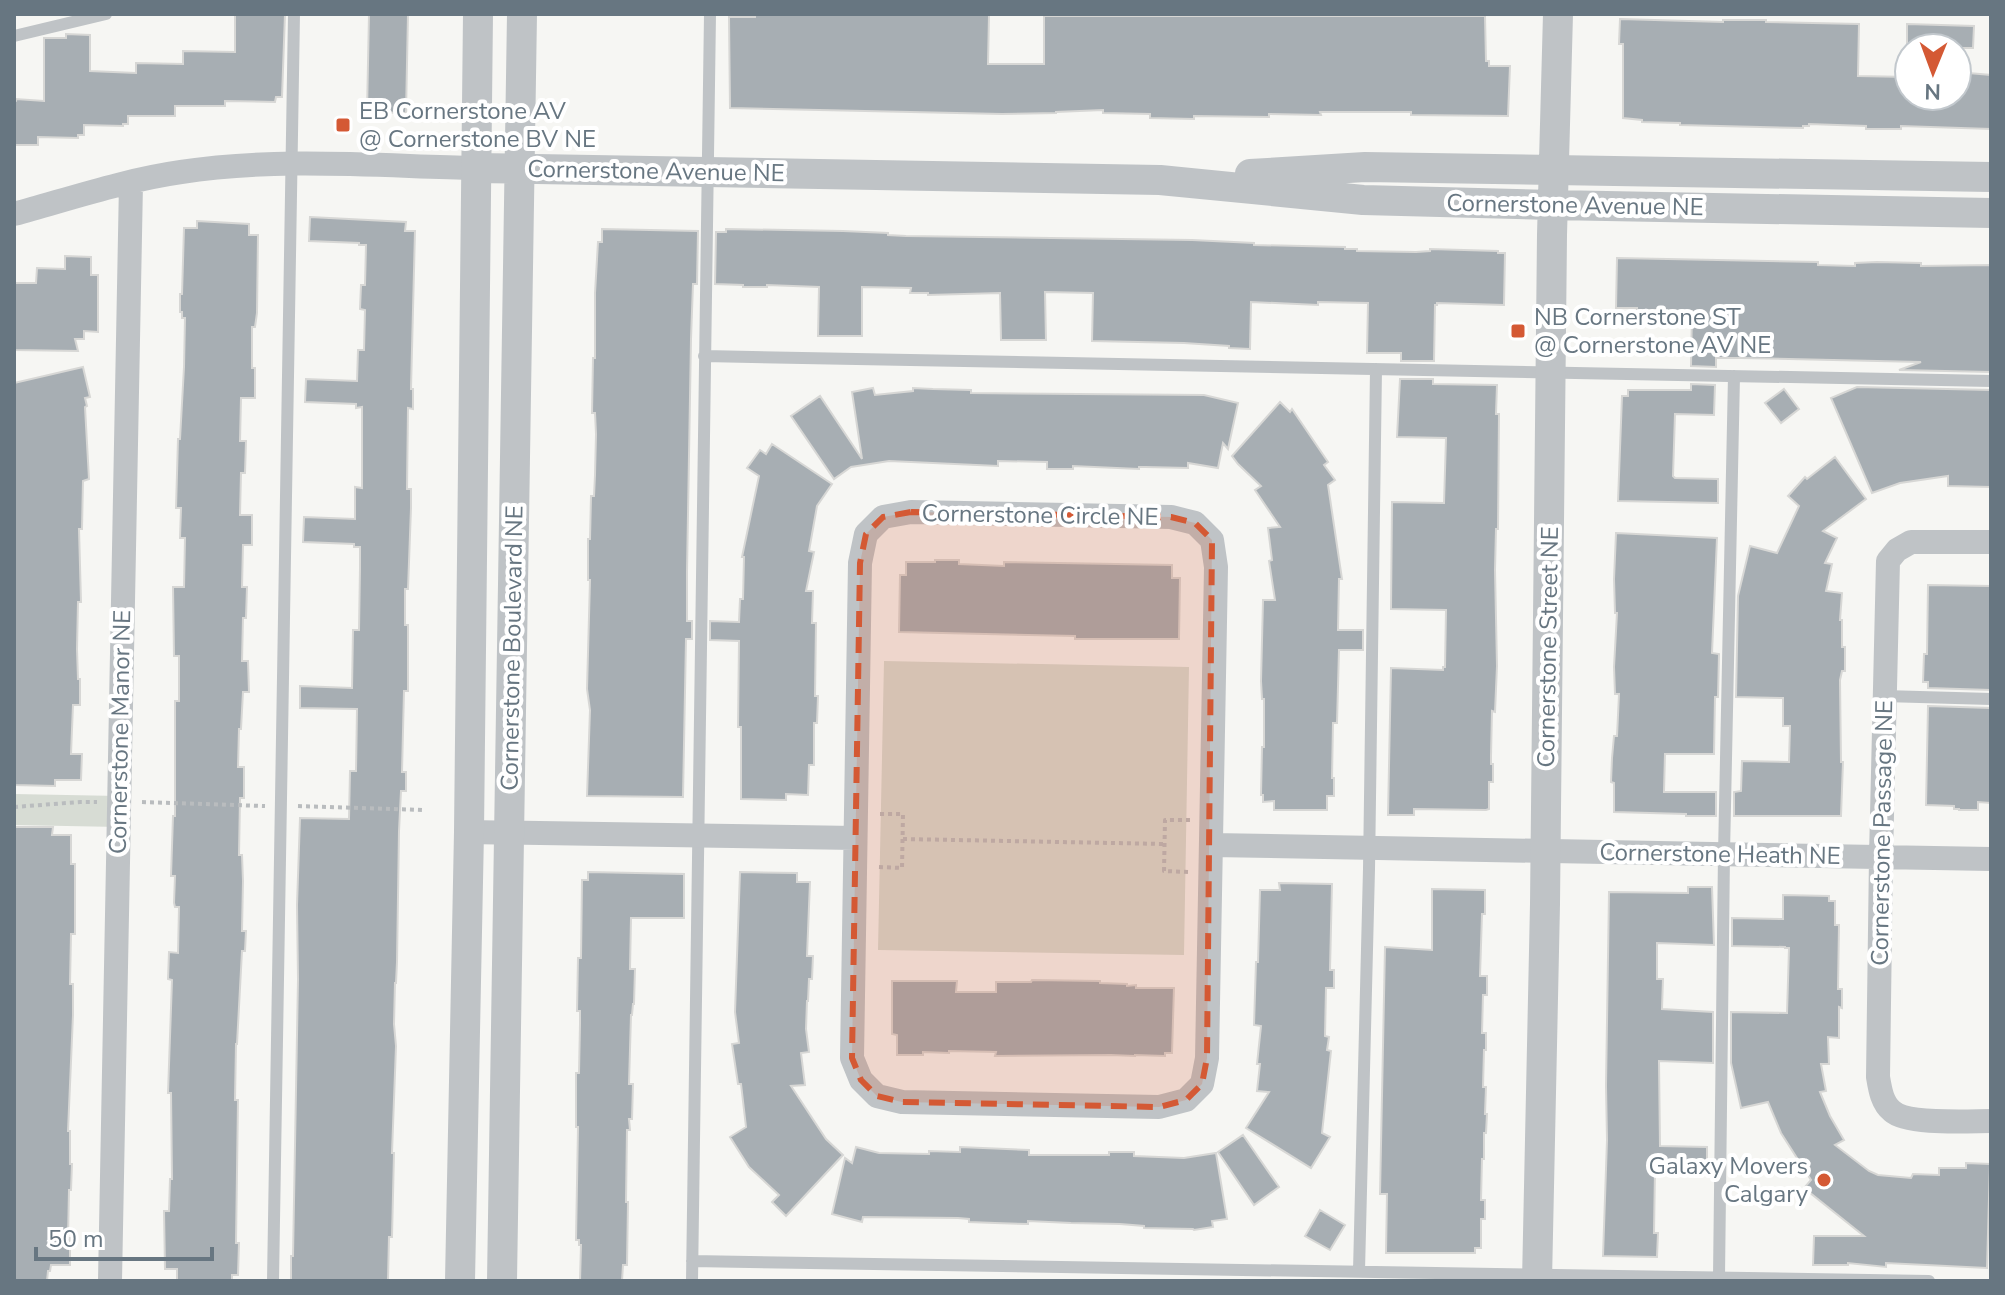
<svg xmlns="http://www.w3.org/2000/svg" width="2005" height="1295" font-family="'Nunito Sans',sans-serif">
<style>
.green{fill:#d7dcd4}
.building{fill:#a7aeb3;stroke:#d7d7d5;stroke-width:2}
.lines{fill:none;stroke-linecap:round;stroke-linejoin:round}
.path{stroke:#b9bcbe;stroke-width:4;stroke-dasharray:4 4;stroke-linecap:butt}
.service{stroke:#bfc3c6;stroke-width:12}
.minor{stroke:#bfc3c6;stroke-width:24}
.tertiary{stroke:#bfc3c6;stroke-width:30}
.marked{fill:#d45934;fill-opacity:0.2;stroke:#d45934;stroke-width:6;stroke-dasharray:16 10;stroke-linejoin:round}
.poi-dot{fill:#d45934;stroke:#fff;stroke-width:3}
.labels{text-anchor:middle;stroke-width:8;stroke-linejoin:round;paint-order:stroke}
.poi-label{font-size:24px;fill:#677681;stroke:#fff;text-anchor:start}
.street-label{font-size:24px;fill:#677681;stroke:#fff}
</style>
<rect width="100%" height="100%" fill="#f6f6f3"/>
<path class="green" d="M884 661 1189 667 1184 955 878 950Z
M14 794 119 796V827L14 825Z"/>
<path class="building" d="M235 14H285L282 97H276L275 102 225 101V106H175V116H128V124H123V126L84 125V135H78V138L38 137V145H15L14 144V102L16 101V99L44 101V38H66V34L90 35V71L136 73V63L183 64V51L235 52Z
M369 14H408L406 113 367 112Z
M755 14 989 15 988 64H1044V16H1485L1486 61H1489V66H1510L1508 116 1411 115V112H1320L1321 115 1269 114V117L1194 116V119L1150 118V114L1103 113V110L1056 112V113L1002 114 730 108 729 17H755Z
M1620 19 1723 22V20H1766V22L1859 24 1858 76 1909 77V96H1957V72L1991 75V129L1901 126V129H1866V126L1809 124V126H1803V128L1680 125V123L1642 122V120L1623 118V44H1619Z
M1907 24 1974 26 1973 48H1907Z
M310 217 406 222 405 231H415L411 389H413V409L408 408 407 489H411V508L408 589H405V625H408V691H404L402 772H406V791H401L399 831 397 962 396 983H395L394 1024 396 1046 392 1153H394L392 1237H389L388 1280 385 1281H291V1256H293L298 979 297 905 300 818 349 819 350 771H356L357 709 300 708V686L352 688 353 630H359L360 568V547H354V544L303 542 304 517 355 519V487L362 488V407L356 408V404L305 402 306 379 357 381 358 350H364L365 310 360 309 361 285H365L366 245H359V243L309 241Z
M197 221 249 224V235H258L257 313 255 327H252V368H255V398H241L240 441H246L245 473H241L240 515H252V545H243L242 587H247L246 618H243L242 661H248L249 692H243L241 729H239L238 767H244V798H240L239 855H242L243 881 242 931H246L245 951H242L237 1044H236L235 1100H238L236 1243H239L238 1275H232V1281H177V1269H165L164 1211H169L170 1179H172L171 1093H168L172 980 168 979 169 952 178 953 179 907H175L174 903 175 876H171L173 816H175V701H179V656H174L173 587H184L185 538H180L181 508H176L178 439H180L184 367 185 318H182V312H180V294H182L184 228H197Z
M602 229 698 231 697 284H693L691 339 687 572V621H692V639H686L683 797 587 796 590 710 587 689 590 580H588V539H590L591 496H594L595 475 596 434 595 413H592L593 358H595V293L598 242H602Z
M726 229 843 231 888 233V235L906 236 1192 240 1254 243V245L1345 247V249H1357V251L1416 252 1430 251V249L1498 251V253H1505L1504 305 1437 303V305H1435L1434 361H1401V353H1367L1368 303 1318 302V305L1251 302 1250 349 1229 348V346L1184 343 1092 341 1093 293 1045 292 1046 340H1001L1000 293 928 295V293H910L911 288 862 287V336H818L819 287 767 285V287H743V285L715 284 716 232H726Z
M65 256 91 257V275H98V332L84 331V339H75L78 351 14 350V283H36L37 268 65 269Z
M1617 258 1818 262V265L1855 266V263L1877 262 1921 263V266L1991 265V372L1899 370 1921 362 1741 358H1716V367L1691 366 1692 311 1637 310V308H1616Z
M83 367 90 397 85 398 87 406 85 407 89 479 83 481 82 529H79L81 602H78L77 649 78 679H80V705H73L71 754H82L81 780H55V786L14 785V383Z
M1400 379H1433V384L1497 385 1496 414H1499L1498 529H1496L1495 570 1497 666 1495 712 1492 711 1491 756V764H1493V782H1489V809L1486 810 1414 809V815H1388L1391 668 1443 670V667H1445L1446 610 1391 609 1392 502 1444 503 1446 438 1397 437Z
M1691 384 1715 385 1714 415 1675 414 1673 476 1675 478 1718 479V503L1618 501 1622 396H1628V390H1691Z
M1857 387 1991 390V487L1948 486V476L1900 483 1872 493 1831 398Z
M873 388 875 395 913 391V388L933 389 971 390V393L1204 395 1238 403 1228 449 1223 443 1218 468 1188 463V468L1145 467H1139V469L1073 466V469H1047V462L998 461V466L889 461 851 467 834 479 791 416 820 396 862 459 852 392Z
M1784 389 1799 409 1781 423 1765 403Z
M1280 402 1290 412 1292 409 1328 462 1324 465 1335 480 1328 485 1342 579H1339L1338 630H1363V650H1339L1337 723H1333L1332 778H1334V796H1327V810H1274V801L1263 802V795H1261L1262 747H1264V699H1262L1261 681 1263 600H1275L1269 561 1272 560 1268 528 1280 527 1255 490 1261 486 1238 464 1232 456Z
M772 444 832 484 817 506 809 551 814 552 806 591H813L812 623H816L815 696H818L817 723H814V765H809L808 795 786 794V800L741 799V727H738L739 641 710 640V621L739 622 740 599H743L744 557H742L759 476 747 468 760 450 766 454Z
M1835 457 1866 499 1823 531 1837 538 1825 563 1832 564 1826 591 1842 593 1840 620H1842V647H1845V671H1842L1840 680 1841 762H1843L1841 816H1734V792L1741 791 1742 761 1789 762 1790 726H1783V698L1736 697 1738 596 1750 546 1777 553 1799 506 1788 496 1805 477 1807 479Z
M1616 533 1717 538 1712 653 1719 654 1718 697H1715L1714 754H1665L1664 792H1716V816H1686V814L1614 812V783L1611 782 1612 758 1614 736H1617L1619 694H1615L1614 667 1617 613H1615L1614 579Z
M935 560H959V564L1004 566V562L1172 565V578H1180L1179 639H1075V636L899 632 900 575H906V562H935Z
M1928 585 1991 586V690L1928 688V682H1923L1924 654H1927Z
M1928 706 1991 708V803L1978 802V810H1959V809H1954V806L1926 805Z
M14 827H53L52 835H71V864H75V934H71L70 984H73V1015L68 1131H70V1164H72L71 1190H69L68 1238H70V1265H51L50 1271H48L47 1281H14Z
M588 872 684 874V918H631L630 969H635L634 1004H633L632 1015H631L629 1084H633L632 1119H629L630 1130H627L626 1202H628L627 1265H623L622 1281H580L581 1245H579V1240H576L578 1127H576V1073H579L580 1024V1011H577L578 958H581L582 880H588Z
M740 872 797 873V882H810L807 956H813L812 979H809L808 1001H807L806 1029 809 1052 801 1053 805 1085 791 1086 826 1139 843 1155 786 1216 772 1202 779 1195 749 1167 730 1137 746 1127 741 1084H738L732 1044 739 1043 735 1012Z
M1279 883 1332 884 1330 970H1334V988H1326L1325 1036 1329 1037 1327 1050 1331 1051 1322 1133 1330 1137 1311 1168 1246 1128 1269 1092 1257 1091 1260 1064H1257L1261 1026 1254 1025 1256 962H1258L1260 890H1280Z
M1688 887H1712L1714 945 1657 943V979H1663L1662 1009 1713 1012V1063L1659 1061 1660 1146 1707 1147V1171L1655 1170 1654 1233H1658L1657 1257 1603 1256 1607 1140 1606 1086 1609 892 1688 893Z
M1432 889 1485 890V914H1482L1480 976H1487V995H1483L1482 1033H1486V1050H1484L1483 1087H1486L1485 1114H1487L1486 1133H1484V1159H1482L1481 1200H1485V1219H1481V1248H1475V1253H1386L1387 1194H1380L1385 947 1432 950Z
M1783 895 1829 896V901H1835V925H1839L1838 989H1842V1008L1839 1007V1038L1828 1037 1829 1064H1821L1826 1091 1820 1092 1830 1116 1844 1140 1835 1145 1869 1171 1878 1175 1911 1178 1913 1174 1939 1175V1168H1966V1163L1990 1164 1987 1268 1886 1263V1267L1848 1263V1265H1813L1814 1236H1864L1804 1188 1811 1180 1781 1133 1768 1102 1741 1108 1731 1063V1012L1787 1013 1789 948H1785V947L1732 946V918L1783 919Z
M1032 980 1100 981V983L1127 984V986L1136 985V988H1174L1172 1053H1165V1056L1135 1055V1056L1111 1055 995 1056 996 1052 949 1051V1053L923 1052V1055H897V1035L892 1034V981H957L956 992H996V982H1031Z
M1243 1135 1279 1187 1254 1205 1218 1152Z
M856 1147 879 1153 929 1154V1151L960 1152V1147L1029 1150V1155H1109V1152H1134V1156L1184 1158 1216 1153 1227 1219 1212 1221 1213 1227 1194 1230 1193 1229 1144 1228V1226L1120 1224 1071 1223 1028 1221V1224L995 1223 969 1222V1219L958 1218 863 1217 862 1222 832 1214 845 1158 852 1163Z
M1320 1210 1345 1225 1330 1250 1305 1236Z"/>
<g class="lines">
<path class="path" d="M142 802 265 806
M298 806 423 810
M14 807 80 802H97
M903 839 1165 844
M879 867 902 868 903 814H880
M1188 872 1164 871 1165 820H1190"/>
<path class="service" d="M14 36 106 14
M704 356 1991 381
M1884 696 1991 699
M692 1261 1929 1281
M1359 1271 1369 869 1376 369
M1719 1277 1724 854 1734 376
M273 1281 294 14
M692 1281 710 14"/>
<path class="minor" d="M14 214C69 199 125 180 181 172 278 157 378 166 476 168
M911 512 1171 517 1195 523 1212 540 1216 567 1207 1058 1202 1084 1186 1100 1159 1107 902 1102 877 1096 861 1080 852 1058 860 563 866 534 883 517Z
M1991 542H1911L1897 550 1888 561 1881 857 1878 1077C1880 1089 1882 1103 1892 1111 1907 1125 1969 1121 1991 1121
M469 832 855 838
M1212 845 1991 859
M110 1281 131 183"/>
<path class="tertiary" d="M476 168 1160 180 1363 200 1553 205 1991 213
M1250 174 1365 167 1991 177
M460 1281 469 832 478 14
M502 1281 522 14
M1537 1281 1545 904 1552 235 1558 14"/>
</g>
<path class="marked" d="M911 512 1171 517 1195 523 1212 540 1207 1058 1202 1084 1186 1100 1159 1107 902 1102 877 1096 861 1080 852 1058 860 563 866 534 883 517Z"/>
<g class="poi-dot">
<rect x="335" y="117" width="16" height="16" rx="4"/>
<rect x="1510" y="323" width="16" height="16" rx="4"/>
<circle cx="1824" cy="1180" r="8"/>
</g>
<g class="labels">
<g class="poi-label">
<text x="359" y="119">EB Cornerstone AV<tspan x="359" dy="28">@ Cornerstone BV NE</tspan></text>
<text x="1534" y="325">NB Cornerstone ST<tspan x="1534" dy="28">@ Cornerstone AV NE</tspan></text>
<text x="1808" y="1174" text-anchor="end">Galaxy Movers<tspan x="1808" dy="28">Calgary</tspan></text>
</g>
<g class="street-label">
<text transform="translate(656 171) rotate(1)" y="8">Cornerstone Avenue NE</text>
<text transform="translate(1575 205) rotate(1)" y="8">Cornerstone Avenue NE</text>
<text transform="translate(1040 515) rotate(1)" y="8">Cornerstone Circle NE</text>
<text transform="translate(1548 647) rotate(-89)" y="8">Cornerstone Street NE</text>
<text transform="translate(512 648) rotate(-89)" y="8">Cornerstone Boulevard NE</text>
<text transform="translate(120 732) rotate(-89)" y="8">Cornerstone Manor NE</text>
<text transform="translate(1882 833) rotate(-89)" y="8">Cornerstone Passage NE</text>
<text transform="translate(1720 854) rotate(1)" y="8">Cornerstone Heath NE</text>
</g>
</g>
<rect width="2005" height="1295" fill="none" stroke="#677681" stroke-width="32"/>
<g transform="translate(1933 72) rotate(181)"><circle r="38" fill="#ffffff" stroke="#c2c8cd" stroke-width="2"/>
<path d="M0-6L14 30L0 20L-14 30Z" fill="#d45934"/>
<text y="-12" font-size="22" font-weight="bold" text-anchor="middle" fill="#677681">N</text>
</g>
<path d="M36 1247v12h176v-12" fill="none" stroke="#677681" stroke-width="4"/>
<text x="48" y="1247" font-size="24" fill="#677681" stroke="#ffffff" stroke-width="6" paint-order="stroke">50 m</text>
</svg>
